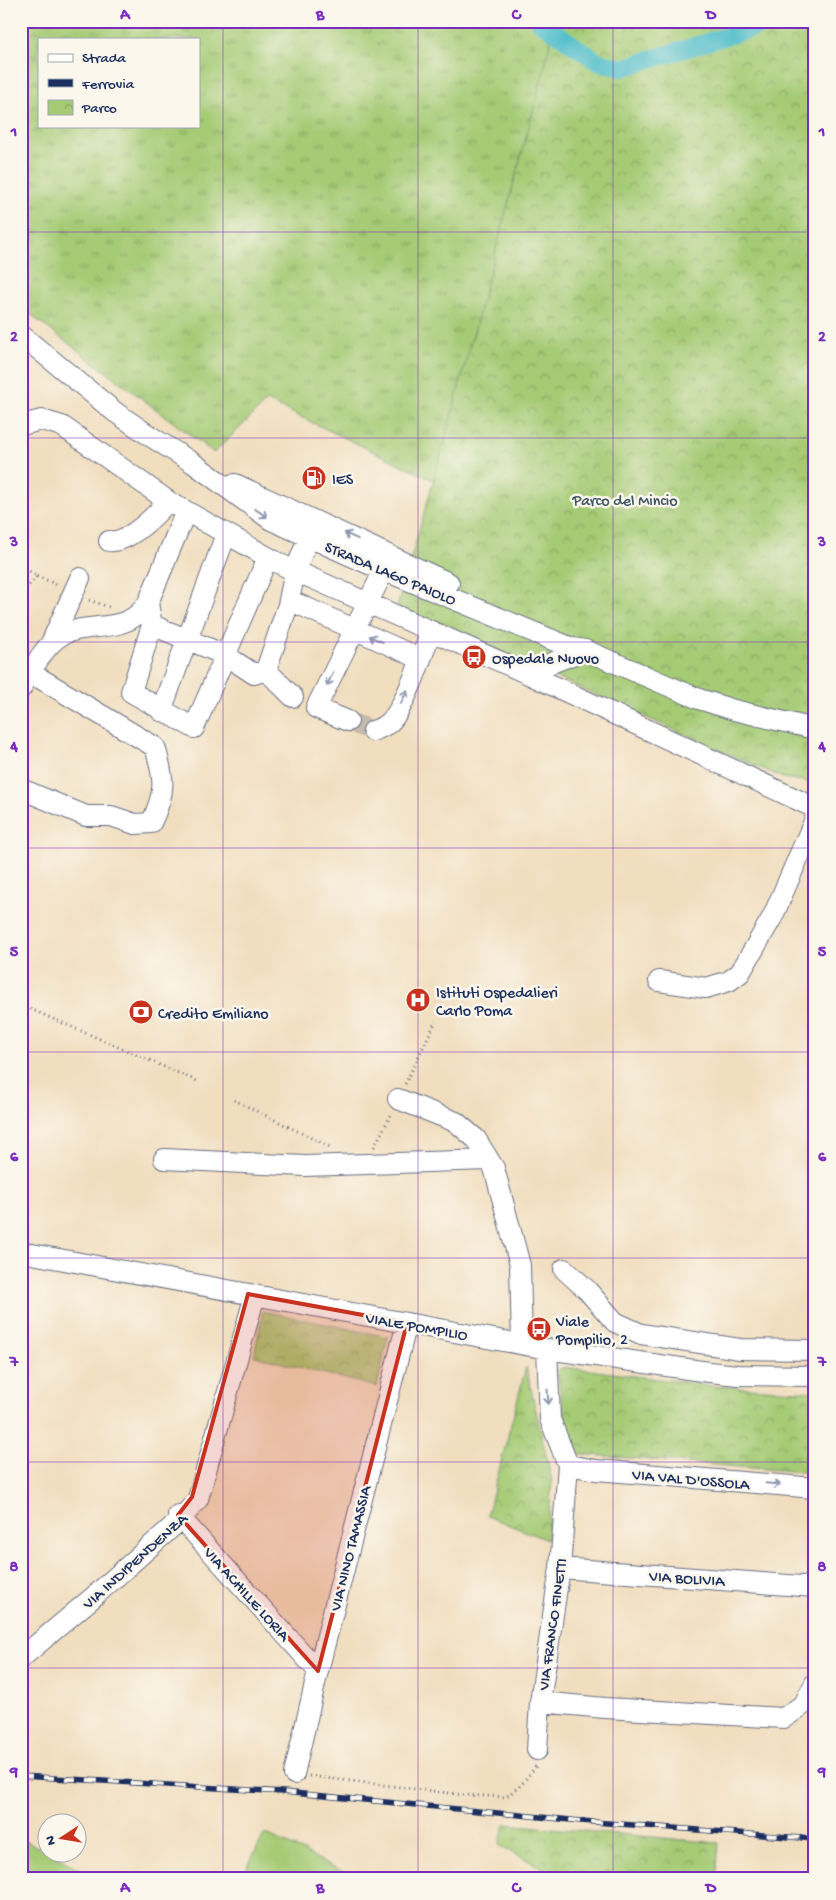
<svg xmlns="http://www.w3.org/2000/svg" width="836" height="1900" font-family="'Gochi Hand',sans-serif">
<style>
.grass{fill:url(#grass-tufts);stroke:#607d6a;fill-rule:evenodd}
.park{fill:url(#park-crowns);stroke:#607d6a}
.pitch{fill:#a5cb75;stroke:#607d6a}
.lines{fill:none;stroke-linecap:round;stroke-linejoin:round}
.canal{stroke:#51becb;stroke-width:18}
.minor-tunnel{stroke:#c6bbac;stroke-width:20;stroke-dasharray:20 10;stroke-linecap:butt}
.minor-casing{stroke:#666c80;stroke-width:22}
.path{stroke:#666c80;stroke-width:3;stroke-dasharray:1 4;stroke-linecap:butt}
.minor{stroke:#fff;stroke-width:20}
.rail-casing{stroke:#1b2f5e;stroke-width:5.5}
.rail{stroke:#fbf7ec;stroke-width:4;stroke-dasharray:11;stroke-linecap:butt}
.oneway{stroke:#8d97ae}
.marked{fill:#c8321e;fill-opacity:0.2;stroke:#c8321e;stroke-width:4;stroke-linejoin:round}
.grid{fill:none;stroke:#7b2cbf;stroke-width:1;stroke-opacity:0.55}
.labels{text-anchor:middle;stroke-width:5;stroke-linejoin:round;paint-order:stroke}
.poi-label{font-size:16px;fill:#1b2f5e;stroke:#fbf7ec;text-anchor:start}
.park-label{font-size:16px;fill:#3e5664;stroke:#fbf7ec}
.street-label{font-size:16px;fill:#1b2f5e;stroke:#fbf7ec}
.neatline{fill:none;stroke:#7b2cbf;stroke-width:2}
.grid-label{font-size:16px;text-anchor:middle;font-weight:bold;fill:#7b2cbf}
</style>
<defs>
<pattern id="grass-tufts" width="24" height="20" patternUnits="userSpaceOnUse" patternTransform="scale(1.25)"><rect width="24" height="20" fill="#a5cb75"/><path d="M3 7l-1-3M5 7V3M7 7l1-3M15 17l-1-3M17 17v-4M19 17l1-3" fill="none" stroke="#86a563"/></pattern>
<pattern id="park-crowns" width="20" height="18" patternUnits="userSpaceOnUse" patternTransform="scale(1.25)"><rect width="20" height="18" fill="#a5cb75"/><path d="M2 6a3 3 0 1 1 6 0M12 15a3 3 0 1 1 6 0" fill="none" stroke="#86a563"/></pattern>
</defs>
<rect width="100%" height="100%" fill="#fbf7ec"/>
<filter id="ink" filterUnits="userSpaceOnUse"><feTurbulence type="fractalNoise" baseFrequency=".02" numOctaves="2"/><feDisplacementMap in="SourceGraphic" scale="10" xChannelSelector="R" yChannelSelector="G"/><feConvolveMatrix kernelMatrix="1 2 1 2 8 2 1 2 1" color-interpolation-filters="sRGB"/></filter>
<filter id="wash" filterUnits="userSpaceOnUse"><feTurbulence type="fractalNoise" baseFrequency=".0096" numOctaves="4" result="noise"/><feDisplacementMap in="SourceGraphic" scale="20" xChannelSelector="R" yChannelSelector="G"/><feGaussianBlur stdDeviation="1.12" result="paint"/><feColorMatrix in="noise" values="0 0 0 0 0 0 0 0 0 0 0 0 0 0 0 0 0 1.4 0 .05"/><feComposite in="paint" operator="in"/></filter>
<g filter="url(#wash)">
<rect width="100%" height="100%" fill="#f1debf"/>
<path class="grass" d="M21 21H527L571 52 815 21 454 490 267 401 214 453 36 319 21 305ZM39 39H199V126H39Z"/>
<path class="park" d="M555 21H815V783L783 778 397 607 441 454 543 74Z
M263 1311 388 1337 377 1387 254 1356Z
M526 1367 552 1481 547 1540 487 1516Z
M565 1367 714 1386 815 1392V1473L579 1454 563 1410 557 1370Z
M505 1824 719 1843 716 1879H591L579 1872 557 1876 499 1845Z"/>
<path class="pitch" d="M265 1833 352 1876 351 1879H241Z
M21 1838 98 1879H21Z"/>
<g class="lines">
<path class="canal" d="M539 21 598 62 622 68 763 25 769 21"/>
</g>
</g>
<g filter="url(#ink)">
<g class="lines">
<path class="minor-tunnel" d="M348 721 373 731"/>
<defs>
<path id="minor" d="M21 335 115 412 150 436 193 463 271 520 371 565 572 648 585 650 699 699 734 710 815 729
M21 425 42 420 62 426 168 501 282 565 526 673 585 650
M235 484 449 583
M109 541C128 544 157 514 168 501
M289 600 421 659
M148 603 152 625 131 692 194 728 268 557
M152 625 225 655 254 674 266 670 288 605 295 571 309 537
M51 643 80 578
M266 670 293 697
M526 673 815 808
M21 688C32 671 43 647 60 636 84 622 116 633 138 614 142 611 145 606 148 603L186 511
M161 711 226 534
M348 721 316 708 384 570 392 561
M373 731C378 729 386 726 390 722 406 706 423 653 431 631
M21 789 86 816H111L135 824 151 823C166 792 165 780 155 747L31 673
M659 981 706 988 729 981 740 973 773 916 815 819
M398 1099 456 1122 476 1139 494 1168 520 1265 522 1344
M164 1159 305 1166 489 1160
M21 1252 547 1349 709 1372 738 1375 815 1376
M564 1269 587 1290 615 1322 641 1334 740 1349 815 1350
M547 1349 550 1419 568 1465 560 1568 540 1702 605 1708 784 1718 804 1704 815 1683
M568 1465 596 1470 815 1488
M178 1515 318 1671
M560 1568 815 1587
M21 1658 91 1599 181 1519 198 1499 255 1295
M537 1750 540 1702
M294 1774 318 1671 407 1323"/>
</defs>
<use href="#minor" class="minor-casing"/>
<path class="path" d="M21 566 37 576 21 595
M37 576 59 586
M89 600 109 607
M21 1005 197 1081
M405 1084 436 1021
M234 1100 330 1147
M374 1147 391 1115
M309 1776 465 1795 506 1797 521 1785 536 1766"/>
<use href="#minor" class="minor"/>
<defs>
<path id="rail" d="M21 1776 283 1792 581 1821 815 1839"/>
</defs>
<use href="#rail" class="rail-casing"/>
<use href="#rail" class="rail"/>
</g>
<defs><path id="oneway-shaft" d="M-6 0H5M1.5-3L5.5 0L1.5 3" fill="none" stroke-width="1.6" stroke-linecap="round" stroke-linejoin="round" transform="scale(1.25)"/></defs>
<g class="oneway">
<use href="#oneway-shaft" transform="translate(261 513) rotate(35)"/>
<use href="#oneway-shaft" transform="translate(351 536) rotate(-155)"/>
<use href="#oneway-shaft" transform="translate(376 639) rotate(-156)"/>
<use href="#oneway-shaft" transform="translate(330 679) rotate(115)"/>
<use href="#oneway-shaft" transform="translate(404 697) rotate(-65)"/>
<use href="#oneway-shaft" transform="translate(548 1397) rotate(86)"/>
<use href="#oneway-shaft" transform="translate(773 1484) rotate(5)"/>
</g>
</g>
<path class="marked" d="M248 1294 407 1323 318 1671 178 1515 192 1497Z"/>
<path class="grid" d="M223 21V1879M418 21V1879M613 21V1879M21 232H815M21 438H815M21 642H815M21 848H815M21 1052H815M21 1258H815M21 1462H815M21 1668H815"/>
<defs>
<symbol id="fuel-disc" viewBox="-11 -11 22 22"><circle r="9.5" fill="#c8321e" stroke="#fbf7ec"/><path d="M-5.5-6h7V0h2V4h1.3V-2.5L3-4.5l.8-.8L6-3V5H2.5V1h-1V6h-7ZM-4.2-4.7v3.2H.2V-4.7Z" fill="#fff"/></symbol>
<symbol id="bus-disc" viewBox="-11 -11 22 22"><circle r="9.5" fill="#c8321e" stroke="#fbf7ec"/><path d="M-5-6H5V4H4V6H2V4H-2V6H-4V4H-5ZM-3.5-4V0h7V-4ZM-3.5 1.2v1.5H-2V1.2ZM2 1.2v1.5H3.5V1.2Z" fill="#fff"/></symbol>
<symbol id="hospital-disc" viewBox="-11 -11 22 22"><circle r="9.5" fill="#c8321e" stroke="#fbf7ec"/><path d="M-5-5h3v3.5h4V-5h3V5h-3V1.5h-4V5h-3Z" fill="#fff"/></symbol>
<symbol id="bank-disc" viewBox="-11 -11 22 22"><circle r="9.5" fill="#c8321e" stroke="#fbf7ec"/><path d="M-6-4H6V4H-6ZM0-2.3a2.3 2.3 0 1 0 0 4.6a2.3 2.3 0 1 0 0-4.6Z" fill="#fff"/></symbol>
</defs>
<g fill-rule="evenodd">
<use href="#fuel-disc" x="300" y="464" width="28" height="28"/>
<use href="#bus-disc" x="460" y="643" width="28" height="28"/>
<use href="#hospital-disc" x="404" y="986" width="28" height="28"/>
<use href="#bank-disc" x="127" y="998" width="28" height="28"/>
<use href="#bus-disc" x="525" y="1315" width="28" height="28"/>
</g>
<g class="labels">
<g class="poi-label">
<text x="332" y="484">IES</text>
<text x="492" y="663">Ospedale Nuovo</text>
<text x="436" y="997">Istituti Ospedalieri<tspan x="436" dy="18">Carlo Poma</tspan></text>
<text x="158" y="1018">Credito Emiliano</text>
<text x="556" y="1326">Viale<tspan x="556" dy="18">Pompilio, 2</tspan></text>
</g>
<g class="park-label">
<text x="625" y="505">Parco del Mincio</text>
</g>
<g class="street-label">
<text transform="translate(391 572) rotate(23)" y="6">STRADA LAGO PAIOLO</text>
<text transform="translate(417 1325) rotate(10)" y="6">VIALE POMPILIO</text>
<text transform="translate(691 1478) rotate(5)" y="6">VIA VAL D'OSSOLA</text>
<text transform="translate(349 1548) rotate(-76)" y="6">VIA NINO TAMASSIA</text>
<text transform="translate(134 1560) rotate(-42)" y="6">VIA INDIPENDENZA</text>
<text transform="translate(687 1577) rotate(4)" y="6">VIA BOLIVIA</text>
<text transform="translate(248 1593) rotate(48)" y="6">VIA ACHILLE LORIA</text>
<text transform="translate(551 1624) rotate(-82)" y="6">VIA FRANCO FINETTI</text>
</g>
</g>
<rect width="836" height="1900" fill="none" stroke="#fbf7ec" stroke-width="55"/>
<rect x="38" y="38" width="162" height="90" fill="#fbf7ec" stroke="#a1a7b3"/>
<rect x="48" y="54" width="25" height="8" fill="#ffffff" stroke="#a1a7b3"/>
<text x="82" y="62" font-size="15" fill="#1b2f5e">Strada</text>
<rect x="48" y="79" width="25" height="8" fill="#1b2f5e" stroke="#a1a7b3"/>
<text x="82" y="88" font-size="15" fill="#1b2f5e">Ferrovia</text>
<rect x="48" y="100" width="25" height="15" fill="url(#park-crowns)" stroke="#a1a7b3"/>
<text x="82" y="112" font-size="15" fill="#1b2f5e">Parco</text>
<g transform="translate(62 1838) rotate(258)"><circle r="24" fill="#fbf7ec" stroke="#a1a7b3"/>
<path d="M0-4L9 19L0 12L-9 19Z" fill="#c8321e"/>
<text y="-8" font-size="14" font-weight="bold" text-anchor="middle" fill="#1b2f5e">N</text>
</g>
<rect x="28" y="28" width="780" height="1844" class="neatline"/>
<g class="grid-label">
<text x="125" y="19">A</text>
<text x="320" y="19">B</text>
<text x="516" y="19">C</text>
<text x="711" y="19">D</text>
<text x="14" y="136">1</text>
<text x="822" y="136">1</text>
<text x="14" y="341">2</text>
<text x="822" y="341">2</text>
<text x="14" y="546">3</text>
<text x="822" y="546">3</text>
<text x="14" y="751">4</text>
<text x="822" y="751">4</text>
<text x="14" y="956">5</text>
<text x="822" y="956">5</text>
<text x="14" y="1161">6</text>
<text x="822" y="1161">6</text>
<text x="14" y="1366">7</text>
<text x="822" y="1366">7</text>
<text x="14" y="1571">8</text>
<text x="822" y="1571">8</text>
<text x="14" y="1776">9</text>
<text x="822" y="1776">9</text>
<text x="125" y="1892">A</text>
<text x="320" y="1892">B</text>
<text x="516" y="1892">C</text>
<text x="711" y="1892">D</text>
</g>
</svg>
